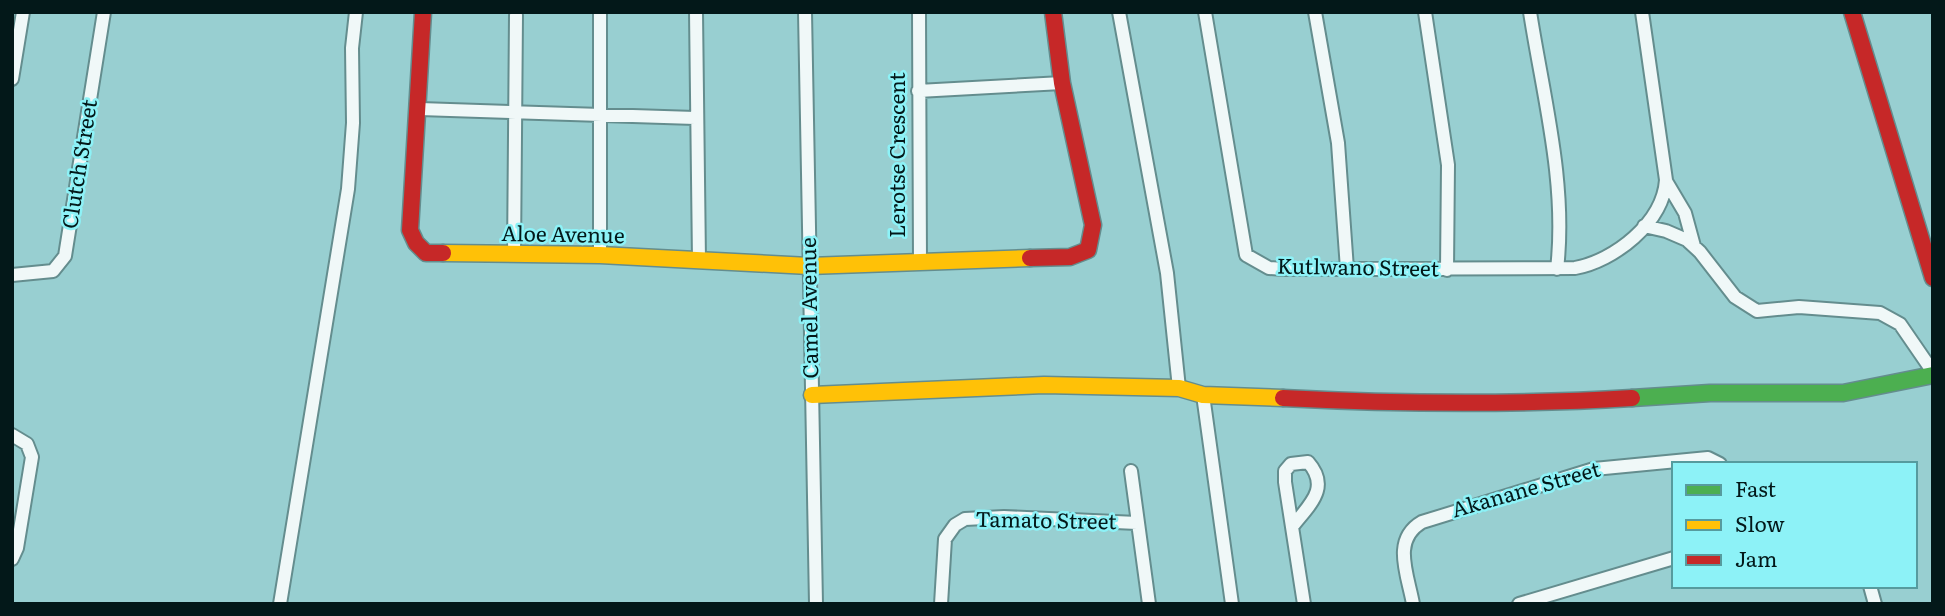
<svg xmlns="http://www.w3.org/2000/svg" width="1945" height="616" font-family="Literata,serif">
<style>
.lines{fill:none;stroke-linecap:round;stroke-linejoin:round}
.street-casing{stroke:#648d8e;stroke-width:16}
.fast-casing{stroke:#648d8e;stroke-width:19}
.slow-casing{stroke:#648d8e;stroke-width:19}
.jam-casing{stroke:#648d8e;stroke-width:19}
.street{stroke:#f0f8f8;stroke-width:12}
.fast{stroke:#4caf50;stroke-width:16}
.slow{stroke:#ffc107;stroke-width:16}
.jam{stroke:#c62828;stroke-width:16}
.labels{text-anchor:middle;stroke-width:5;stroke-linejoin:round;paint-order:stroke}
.street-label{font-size:21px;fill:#031819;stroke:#8df2f7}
</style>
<rect width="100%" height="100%" fill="#98cfd1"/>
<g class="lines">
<defs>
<path id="street" d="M696 12 699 261
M805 12 816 604
M919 12 920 262
M1119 12 1167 273 1179 388
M1205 12 1246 255 1269 268 1284 269 1575 268C1614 261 1663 223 1666 180L1642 12
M1315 12 1338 143 1347 269
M1425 12 1448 165 1447 270
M1530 12C1543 96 1567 183 1557 269
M12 79 23 12
M918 91 1062 83
M420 109 695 118
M1666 181 1685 213 1694 246
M1644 226 1666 231 1687 240 1700 252 1735 297 1757 311 1799 307 1880 313 1900 324 1933 372
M514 255 516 15
M600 255V12
M12 275 53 271 65 256 104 12
M1203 395 1232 604
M12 435 27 444 32 457 17 548 12 559
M1131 471 1149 604
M1292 527C1309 505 1331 488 1308 462L1291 464 1285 471V482L1304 604
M1870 586 1875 604
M280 604 348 189 353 123 352 48 356 12
M941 604 945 539 955 525 965 519 1004 517 1137 523
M1413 604C1408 575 1391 540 1422 522L1594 469 1708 458 1720 464
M1519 604 1674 558"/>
<path id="fast" d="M1632 398 1710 393H1843L1933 375"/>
<path id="slow" d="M443 253 600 255 809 266 1030 258
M812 395 1044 385 1179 388 1203 395 1283 398"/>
<path id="jam" d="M423 12 410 230 416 243 426 253H443
M1852 12 1933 278
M1030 258 1070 257 1088 250 1093 225 1062 83 1053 12
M1283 398C1399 404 1516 405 1632 398"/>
</defs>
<use href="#street" class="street-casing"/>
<use href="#fast" class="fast-casing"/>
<use href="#slow" class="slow-casing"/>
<use href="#jam" class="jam-casing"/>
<use href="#street" class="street"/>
<use href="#fast" class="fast"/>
<use href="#slow" class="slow"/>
<use href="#jam" class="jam"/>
</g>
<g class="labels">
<g class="street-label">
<text transform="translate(898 155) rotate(-90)" y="7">Lerotse Crescent</text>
<text transform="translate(80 164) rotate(-81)" y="7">Clutch Street</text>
<text transform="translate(563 235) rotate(1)" y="7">Aloe Avenue</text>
<text transform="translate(1358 268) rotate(1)" y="7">Kutlwano Street</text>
<text transform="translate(810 308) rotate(-91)" y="7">Camel Avenue</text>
<text transform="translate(1526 490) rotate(-16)" y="7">Akanane Street</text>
<text transform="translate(1046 521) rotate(1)" y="7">Tamato Street</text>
</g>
</g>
<rect width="1945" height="616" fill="none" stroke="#031819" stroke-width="28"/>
<rect x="1672" y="462" width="245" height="126" fill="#8df2f7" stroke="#569b9e" stroke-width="2"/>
<rect x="1686" y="485" width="35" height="10" fill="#4caf50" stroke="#569b9e" stroke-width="2"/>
<text x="1735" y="497" font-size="21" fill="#031819">Fast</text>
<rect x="1686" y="520" width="35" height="10" fill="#ffc107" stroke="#569b9e" stroke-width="2"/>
<text x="1735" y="532" font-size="21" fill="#031819">Slow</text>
<rect x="1686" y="555" width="35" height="10" fill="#c62828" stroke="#569b9e" stroke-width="2"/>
<text x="1735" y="567" font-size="21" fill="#031819">Jam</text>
</svg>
